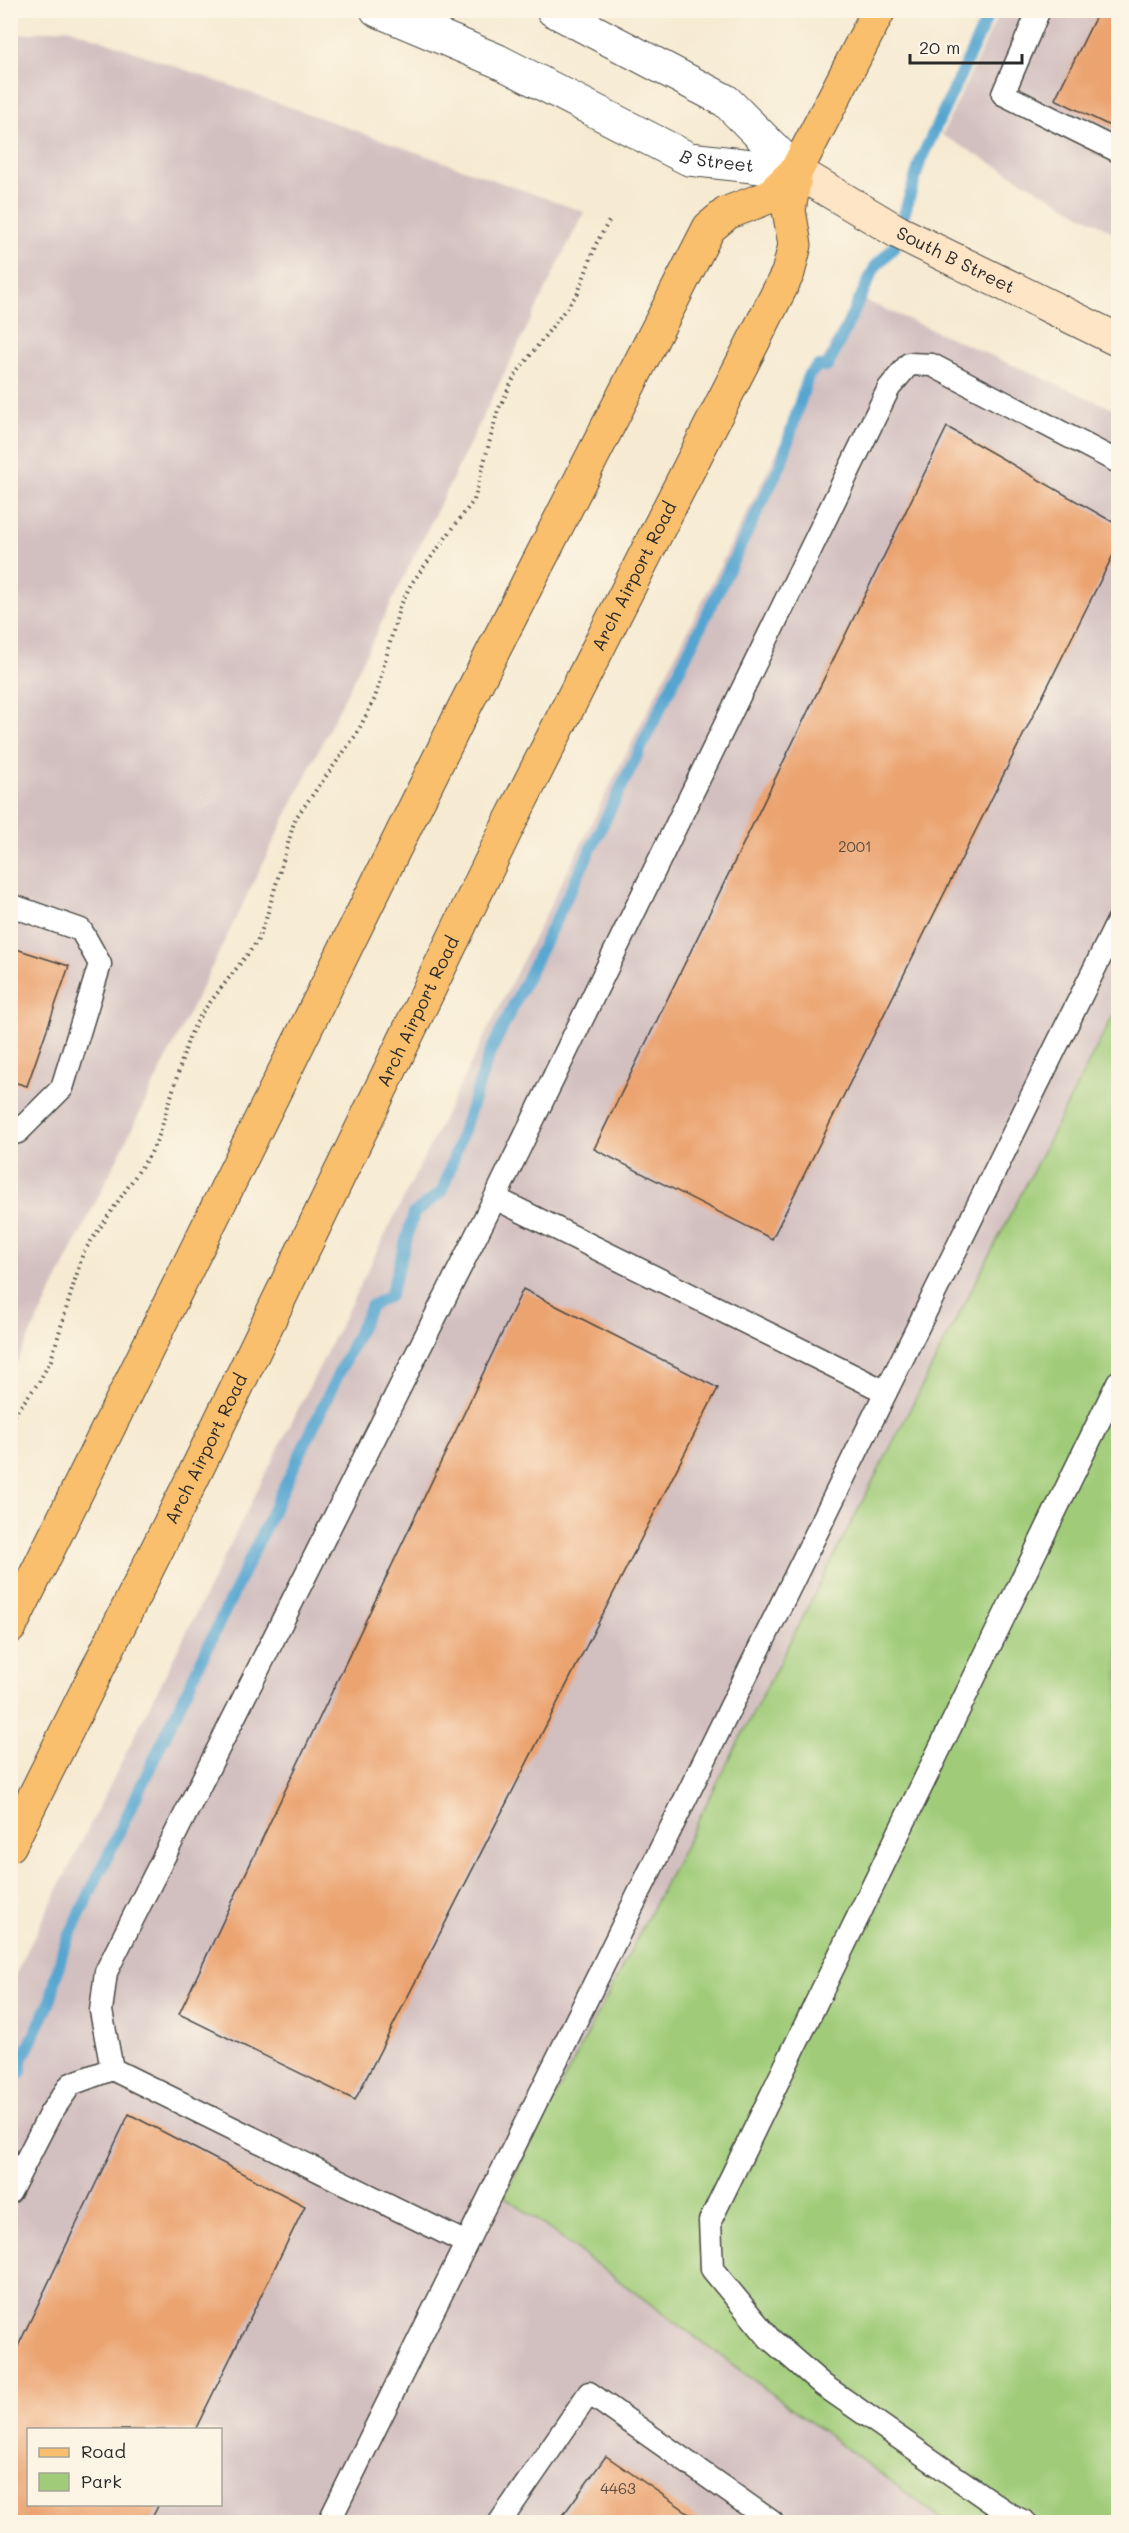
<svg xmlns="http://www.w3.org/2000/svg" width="1129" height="2533" font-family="Mali,sans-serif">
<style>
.industrial{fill:#d2bfc0;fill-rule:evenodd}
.green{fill:#a0cc79;stroke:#667c52;stroke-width:1.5}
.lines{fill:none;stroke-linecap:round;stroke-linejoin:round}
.stream{stroke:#55a5d0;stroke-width:12}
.building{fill:#eba370}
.lane-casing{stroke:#494844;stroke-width:25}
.street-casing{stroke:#494844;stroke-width:35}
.secondary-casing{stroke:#494844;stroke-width:35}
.primary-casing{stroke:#494844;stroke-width:35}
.path{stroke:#494844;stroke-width:4;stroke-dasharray:1.5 4.5;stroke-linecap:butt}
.lane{stroke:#fff;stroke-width:22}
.street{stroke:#fff;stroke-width:33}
.secondary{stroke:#fde5c5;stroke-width:33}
.primary{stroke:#f9bf6d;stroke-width:33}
.labels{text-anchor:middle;stroke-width:6;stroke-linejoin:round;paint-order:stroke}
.number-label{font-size:15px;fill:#5b493c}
.street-label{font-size:18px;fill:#2b2b2b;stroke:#fcf5e5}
</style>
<rect width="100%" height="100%" fill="#fcf5e5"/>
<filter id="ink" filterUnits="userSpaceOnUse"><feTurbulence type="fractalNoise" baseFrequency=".0167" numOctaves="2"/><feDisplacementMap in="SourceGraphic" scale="12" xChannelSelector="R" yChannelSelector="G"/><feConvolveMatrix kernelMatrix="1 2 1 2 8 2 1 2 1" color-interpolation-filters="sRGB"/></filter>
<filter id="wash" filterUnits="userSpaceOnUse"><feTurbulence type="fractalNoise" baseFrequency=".008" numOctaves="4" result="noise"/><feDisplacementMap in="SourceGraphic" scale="24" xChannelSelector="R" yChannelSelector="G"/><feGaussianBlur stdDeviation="1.35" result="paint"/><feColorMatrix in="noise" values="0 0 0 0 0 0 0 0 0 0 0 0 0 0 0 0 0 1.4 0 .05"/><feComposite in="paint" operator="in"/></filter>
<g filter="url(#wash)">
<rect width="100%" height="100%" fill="#f6ead2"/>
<path class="industrial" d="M1000 11H1118V235L942 135Z
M68 28 584 212 11 1374 10 36Z
M855 296 1118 411V1006L504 2196 946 2522H11L10 1985ZM28 2430H220V2504H28Z"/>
<path class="green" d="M1118 1006V2522H946L504 2196Z"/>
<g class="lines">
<path class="stream" d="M10 2084 21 2071V2062L50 2002 63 1949 371 1306 390 1296 414 1213 442 1192 489 1055 781 464 808 376 818 366H828L875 267 894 247 921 159 991 10"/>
</g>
<g id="blocks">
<path class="building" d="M1099 10H1118V130L1055 99Z
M947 427 1118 525V545L772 1239 594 1149Z
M10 947 69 966 27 1086 10 1081Z
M523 1289 718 1388 355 2100 179 2014Z
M129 2114 305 2206 195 2430H28V2504H159L150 2522H10V2363Z
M606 2456 702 2522H558Z"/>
</g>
</g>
<g filter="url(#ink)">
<use href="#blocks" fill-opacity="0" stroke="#494844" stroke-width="1.5"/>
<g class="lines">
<defs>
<path id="lane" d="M1039 10 1003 94 1118 151
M10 905 81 930 100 964 62 1088 18 1132 10 1134
M495 1198 886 1392
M112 2069 466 2243
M10 2192 50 2114 71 2084 112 2069 101 2011 106 1972 495 1198 889 388 909 364 932 365 1118 462
M329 2522 1118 921
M500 2522 589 2393 772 2522
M1025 2522 1010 2515 823 2385 769 2338 712 2269 710 2221 1118 1382"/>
<g id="street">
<path id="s1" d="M377 10 498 61 689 159 796 171"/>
<path d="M553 10 726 101 796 171"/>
</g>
<g id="secondary">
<path id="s2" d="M796 171 898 232 1118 340"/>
</g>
<g id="primary">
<path d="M10 1627 463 710 709 228 727 213 769 197 796 171"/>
<path id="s3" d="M10 1845 198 1467 507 828 788 273 795 245 789 210 796 171 879 10"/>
</g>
</defs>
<use href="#lane" class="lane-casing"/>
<use href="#street" class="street-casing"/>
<use href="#secondary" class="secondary-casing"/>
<use href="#primary" class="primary-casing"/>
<path class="path" d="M10 1420 39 1382 51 1360 83 1253 151 1153 160 1133 189 1037 201 1014 257 942 266 919 295 819 356 735 375 698 399 609 411 584 474 500 498 410 516 374 578 293 596 244 609 221"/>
<use href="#lane" class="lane"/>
<use href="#street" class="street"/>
<use href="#secondary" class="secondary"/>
<use href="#primary" class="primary"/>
</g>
</g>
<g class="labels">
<g class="number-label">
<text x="855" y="852">2001</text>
<text x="618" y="2494">4463</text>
</g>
<g class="street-label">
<text dy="6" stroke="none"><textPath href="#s1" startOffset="374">B Street</textPath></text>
<text dy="6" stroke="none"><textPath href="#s2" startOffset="183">South B Street</textPath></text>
<text dy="6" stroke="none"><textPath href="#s3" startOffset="1414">Arch Airport Road</textPath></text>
<text dy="6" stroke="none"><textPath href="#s3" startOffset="928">Arch Airport Road</textPath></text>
<text dy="6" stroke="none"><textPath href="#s3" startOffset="442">Arch Airport Road</textPath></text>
</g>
</g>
<rect width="1129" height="2533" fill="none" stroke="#fcf5e5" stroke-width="36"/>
<rect x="27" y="2428" width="195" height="78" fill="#fcf5e5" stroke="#a8a49b" stroke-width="1.5"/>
<rect x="39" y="2448" width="30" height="9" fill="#f9bf6d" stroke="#a8a49b" stroke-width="1.5"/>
<text x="81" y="2458" font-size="18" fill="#2b2b2b">Road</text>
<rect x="39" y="2473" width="30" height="18" fill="#a0cc79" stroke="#a8a49b" stroke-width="1.5"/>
<text x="81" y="2488" font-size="18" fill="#2b2b2b">Park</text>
<path d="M910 54v9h112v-9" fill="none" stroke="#2b2b2b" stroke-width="3"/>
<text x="919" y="54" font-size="18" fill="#2b2b2b" stroke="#fcf5e5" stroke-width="4.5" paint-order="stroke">20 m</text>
</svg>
